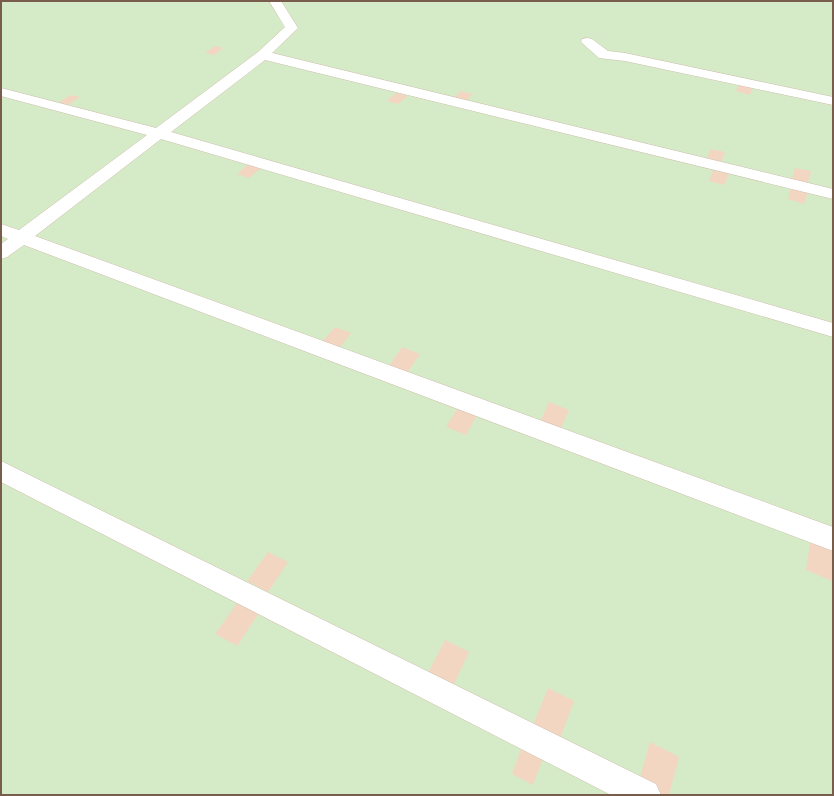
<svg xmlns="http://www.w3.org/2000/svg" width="834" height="796" font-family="'Archivo Narrow',sans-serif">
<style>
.green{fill:#d5ebc7}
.building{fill:#f2d6c1}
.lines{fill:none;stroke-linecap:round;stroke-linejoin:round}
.minor-casing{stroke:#cfbeae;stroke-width:1}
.minor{fill:#fff;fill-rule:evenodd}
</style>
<rect width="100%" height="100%" fill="#fdf6ea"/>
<path class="green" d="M1 1H833V795H1Z"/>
<path class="building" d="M215 46 223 48 214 55 205 53Z
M740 83 753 86 750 95 736 91Z
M461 91 473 94 465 102 452 99Z
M396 93 408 96 398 104 387 101Z
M71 95 80 97 68 105 59 102Z
M711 149 725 152 721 163 706 159Z
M249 163 262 167 249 178 237 174Z
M795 168 811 171 808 183 792 179Z
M713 170 729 174 724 185 709 181Z
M791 187 808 192 804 204 788 199Z
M335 327 351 333 337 351 320 344Z
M402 347 420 354 407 373 389 366Z
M549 402 569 410 559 432 539 424Z
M459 406 478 413 466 435 446 427Z
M810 542 833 550 832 581 806 570Z
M268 552 288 562 268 592 247 581Z
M238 602 259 613 237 646 215 634Z
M445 640 469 652 452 688 427 675Z
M548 688 574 701 560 739 533 725Z
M650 742 679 757 669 795H660L638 784Z
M523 744 544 755 533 785 512 774Z"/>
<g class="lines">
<defs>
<path id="minor" d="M269 1H281L298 28 272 53 833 189V199L265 60 171 132 833 323V337L161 139 35 236 833 527V551L24 245 7 257 1 259V244L8 239 1 236V224L19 230 147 135 1 96V88L156 128 258 52 285 27Z
M587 38 592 39 608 51 625 53 833 97V105L625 61 599 58 581 42 582 39Z
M1 461 656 784 661 795H611L1 482Z"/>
</defs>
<use href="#minor" class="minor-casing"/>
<use href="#minor" class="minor"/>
</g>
<rect width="834" height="796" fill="none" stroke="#785d4c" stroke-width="4"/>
</svg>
